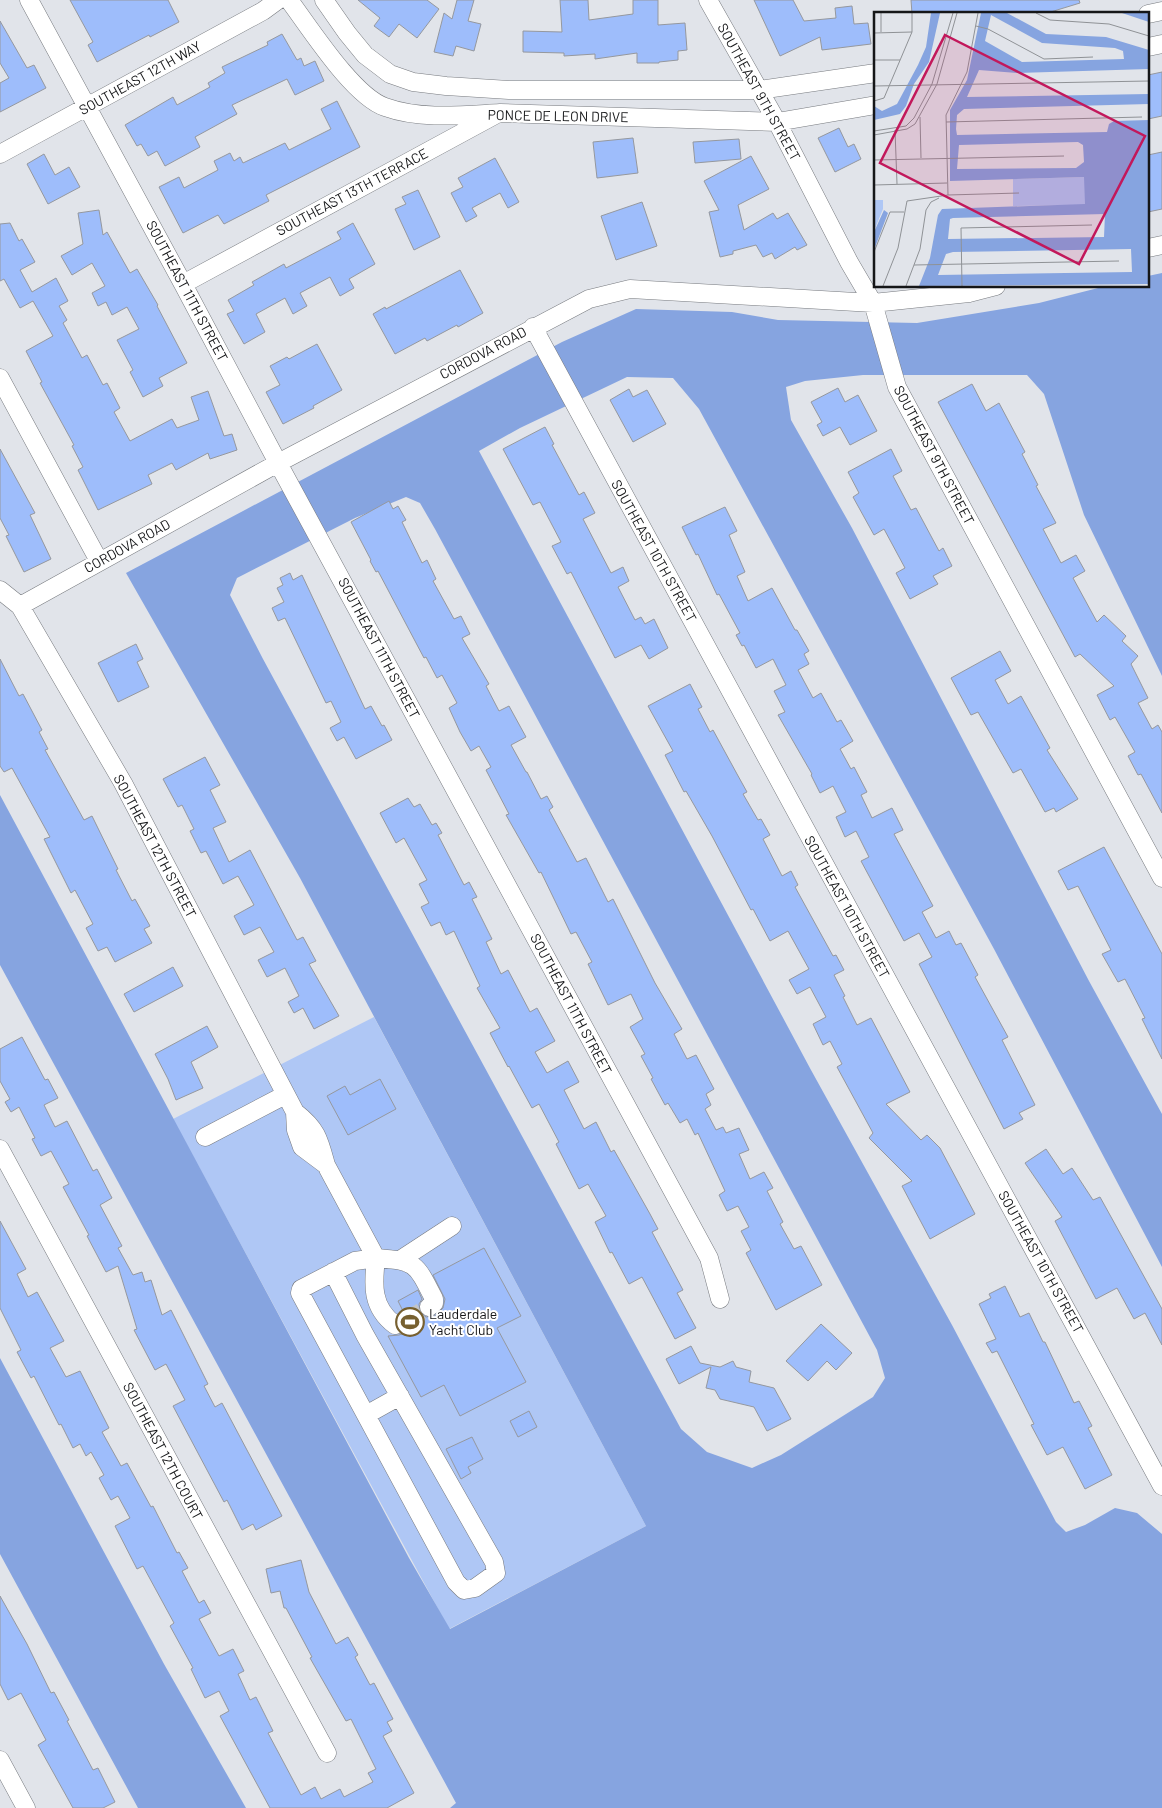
<svg xmlns="http://www.w3.org/2000/svg" width="1162" height="1808" font-family="Barlow,sans-serif">
<style>
.green{fill:#afc7f5}
.water{fill:#86a4e0;fill-rule:evenodd}
.building{fill:#9ebdfb;stroke:#95989e}
.lines{fill:none;stroke-linecap:round;stroke-linejoin:round}
.minor-tunnel{stroke:#c2c5ca;stroke-width:18;stroke-dasharray:18 9;stroke-linecap:butt}
.minor-casing{stroke:#777a7f;stroke-width:19}
.minor{stroke:#fff;stroke-width:18}
.labels{text-anchor:middle;stroke-width:4;stroke-linejoin:round;paint-order:stroke}
.street-label{font-size:14px;fill:#151618;stroke:#fff}
.poi-label{font-size:14px;fill:#151618;stroke:#fff;text-anchor:start}
.inset-road{fill:none;stroke:#8f9296;stroke-width:1}
.view{fill:#c2185b;fill-opacity:0.15;stroke:#c2185b;stroke-width:2.5}
.inset-edge{fill:none;stroke:#151618;stroke-width:2.5}
</style>
<rect width="100%" height="100%" fill="#e1e4ea"/>
<path class="green" d="M374 1017 646 1526 449 1629 173 1119Z"/>
<path class="water" d="M1162 273V676L1084 515 1044 394 1027 375H863L805 381 786 387 791 420 852 528 1089 981 1162 1114V1267L994 949 699 409 673 378 627 377 520 428 479 451 811 1070 952 1325 1056 1522 1066 1532 1085 1525 1115 1508 1137 1513 1162 1534V1808H450L456 1803 0 965V795L409 1558 450 1629 646 1526 300 878 126 573 562 342 636 309 732 312 778 320 917 323 1039 303 1106 286H1148V276ZM406 497 420 503 435 529 877 1350 885 1378 873 1397 781 1455 752 1468 707 1452 681 1429 263 659 230 595 237 578 355 518Z
M0 1358 164 1664 246 1808H138L0 1554Z"/>
<path class="building" d="M70 0H168L179 22 150 37 149 35 97 62 88 45 93 42Z
M358 0H427L439 9 417 38 399 24 389 37 374 26 380 18Z
M457 0H474L468 21 481 24 474 51 456 46 453 56 434 52 444 13 452 19Z
M560 0H588L589 20 633 14V0H658V25L685 23 687 50 678 51V60L659 62V63H637V53L595 59V54L564 56V53L523 52V31L562 32Z
M754 0H793L804 21 836 18 835 8 852 6 854 24 868 23 871 44 822 50 820 37 780 56Z
M911 0H1079L1080 3 1044 14H912Z
M0 21 27 68 34 65 46 88 0 112V83L9 78 0 63Z
M282 34 297 60 301 58 304 66 315 61 324 81 295 95 287 79 232 105 237 114 195 137 200 147 165 166 157 151 148 156 141 144 137 146 125 125 173 97 177 105 210 87 208 83 225 73 222 67 268 45 267 42Z
M1162 72V116L1148 119V75Z
M337 101 360 147 266 195 269 201 224 224 218 215 183 233 159 187 179 177 184 188 218 170 214 161 230 153 234 161 240 157 243 163 285 143 289 150 331 129 321 109Z
M839 128 848 147 854 144 861 159 835 172 818 138Z
M633 138 638 173 597 178 593 142Z
M739 139 741 159 695 163 693 142Z
M1162 152V209L1148 212V155Z
M44 154 55 175 69 167 80 187 48 204 27 164Z
M751 156 769 189 738 205 744 230 773 213 777 219 788 213 807 245 797 250 795 247 775 259 772 253 763 257 756 245 733 251V254L720 257 709 212 719 210 704 181Z
M495 158 519 202 508 208 500 193 472 208 477 216 466 222 451 193 463 187 458 178Z
M418 190 440 237 414 250 395 209 406 204 402 197Z
M642 202 657 246 616 260 601 216Z
M99 210 103 235 107 232 130 273 137 269 158 305 157 306 187 363 159 378 163 386 143 397 130 372 133 370 117 340 139 329 127 307 112 315 106 302 98 306 92 293 105 286 92 263 72 275 61 256 83 244 78 213Z
M10 223 19 241 22 239 35 262 20 270 32 292 56 278 68 301 59 306 67 320 63 323 82 358 87 355 103 385 107 383 120 408 114 412 130 441 172 419 177 428 199 420 191 397 208 391 224 436 232 434 237 450 210 459 208 453 176 470 172 463 148 475 152 484 98 510 78 470 83 467 72 446 74 445 40 383 42 382 26 351 53 336 33 301 20 308 4 279 0 281V224Z
M353 223 375 264 349 279 354 288 340 296 330 277 300 293 307 306 293 314 285 298 256 314 265 332 244 344 227 314 234 311 228 300 254 285 252 282 284 264 286 268 341 239 337 232Z
M460 270 483 313 458 327 457 325 427 341 425 338 395 354 373 314 385 307 386 309Z
M317 344 342 390 313 406 314 408 283 424 266 392 280 385 270 366 287 357 289 359Z
M972 384 986 411 999 403 1025 452 1022 454 1038 485 1036 486 1056 523 1043 529 1061 563 1076 555 1085 571 1073 578 1097 622 1104 615 1126 636 1122 641 1138 656 1131 664 1148 698 1138 703 1152 729 1158 725 1162 732V813L1141 774 1138 775 1128 756 1135 752 1115 717 1110 720 1097 695 1114 686 1080 654 1075 657 938 402Z
M838 388 845 402 858 395 877 431 850 445 840 427 823 436 817 425 822 422 811 402Z
M629 389 633 397 647 390 666 424 633 442 610 400Z
M545 427 554 444 552 445 579 495 584 492 595 513 583 519 611 573 623 567 629 581 618 587 635 620 641 617 645 624 654 619 668 648 649 659 641 645 615 658 571 572 567 574 552 546 561 542 540 502 533 505 503 449Z
M0 449 35 513 30 515 51 559 24 572 6 536 9 535 0 518Z
M891 449 902 471 893 476 911 510 916 508 939 551 943 548 952 566 933 576 938 584 910 599 896 573 905 568 884 529 874 535 853 497 859 493 848 472Z
M389 501 393 509 398 506 406 520 402 522 422 563 427 560 436 579 433 581 454 619 461 616 470 634 462 638 489 684 486 686 499 711 509 706 526 737 511 745 526 772H527L541 799 547 796 553 807 549 810 577 862 586 858 608 902 613 899 655 983 682 1029 674 1034 687 1059 696 1055 714 1089 706 1094 711 1105 705 1109 716 1130 723 1127 726 1133 739 1128 749 1150 739 1154 750 1179 764 1172 773 1188 767 1191 783 1222 780 1224 794 1249 801 1246 822 1285 776 1310 746 1253 751 1250 741 1231 749 1227 738 1206 727 1211 719 1195 725 1191 698 1133 695 1135 687 1119 680 1123 668 1103 665 1105 651 1079 653 1078 641 1056 645 1054 630 1027 643 1019 631 994 608 1005 588 964 592 962 576 932 571 934 541 872 539 873 506 815 509 814 486 770 491 767 479 746 471 751 460 732 449 708 457 703 442 675 437 678 426 657 424 658 378 571 376 572 370 561 371 560 351 522Z
M725 507 737 531 729 535 745 572 737 576 748 601 772 588 795 630H797L809 651 804 654 809 664 798 670 813 698 821 693 837 722 841 720 853 741 840 749 851 769 854 767 867 792 861 795 872 818 892 808 903 830 894 834 933 906 922 912 936 938 949 931 956 945 961 943 978 975 975 977 1008 1037 1002 1040 1035 1105 1019 1113 1023 1119 1004 1129 919 964 932 957 919 933 904 941 861 861 869 857 856 831 845 837 836 817 846 812 833 786 820 793 811 775 812 774 778 715 785 712 774 691 786 685 773 659 756 668 744 645 742 646 736 635 740 633 719 594 717 595 698 554 696 555 682 527Z
M290 573 293 580 302 575 365 709 371 706 382 726 384 725 392 740 356 759 344 737 337 741 330 728 341 722 331 701 326 703 285 618 278 621 272 608 284 602 277 588 283 585 280 578Z
M136 644 143 659 137 662 149 687 118 702 98 663Z
M1000 651 1011 671 995 680 1008 704 1021 696 1050 748 1047 750 1078 799 1056 812 1054 808 1045 812 1021 769 1013 773 978 712 971 715 951 678Z
M0 659 19 696 23 694 42 730 39 732 48 749 45 750 84 820 92 816 118 869 116 870 132 901 135 899 150 926 144 929 152 943 115 962 107 947 98 951 86 928 93 924 75 890 71 893 44 839 50 837 12 768 4 772 0 766Z
M690 684 702 707 698 709 710 732 713 730 737 774 747 792 743 794 758 820 761 819 770 835 763 839 782 876 791 871 798 885 795 887 833 956 836 955 844 970 834 975 845 996 843 997 857 1025 871 1018 910 1092 886 1104 921 1140 927 1135 940 1148 975 1214 930 1239 902 1186 912 1181 869 1138 873 1133 837 1067 842 1064 830 1041 823 1045 813 1024 826 1017 810 987 797 994 789 980 809 969 788 931 770 941 753 909 751 910 712 836 686 791 684 792 665 755 673 751 648 706Z
M205 757 220 785 210 790 226 822 213 828 229 862 250 850 297 940 303 937 316 961 309 964 339 1016 314 1029 303 1008 294 1013 288 1002 299 996 285 968 267 977 258 960 274 952 260 927 244 935 234 916 254 905 238 876 223 884 206 851 201 853 190 831 194 829 182 805 178 807 163 779Z
M408 798 414 807 420 804 432 825 436 823 442 833 438 835 464 885 469 882 477 897 472 899 492 939 486 942 501 974 508 970 530 1012 537 1008 555 1041 535 1052 547 1073 568 1061 579 1082 564 1090 584 1129 596 1122 611 1152 614 1150 650 1214 658 1229 652 1232 683 1290 677 1293 696 1328 675 1339 642 1277 629 1284 612 1252 610 1253 595 1222 606 1216 588 1184 579 1189 556 1144 559 1142 539 1104 532 1108 509 1066 508 1067 490 1033 500 1028 477 988 480 986 454 931 446 935 440 922 431 926 421 907 429 903 419 884 427 880 404 838 396 843 380 813Z
M1104 847 1162 954V1059L1142 1019 1145 1018 1125 979 1118 982 1102 954 1111 950 1078 886 1068 890 1058 871Z
M173 967 183 986 134 1012 124 994Z
M207 1026 218 1047 191 1062 203 1088 176 1100 168 1079 155 1054Z
M22 1037 45 1080 48 1079 58 1098 44 1105 55 1127 67 1121 93 1171 97 1169 112 1198 100 1205 122 1246 118 1248 133 1275 142 1272 145 1282 151 1280 162 1315 171 1310 208 1384 204 1386 215 1407 222 1403 282 1516 256 1530 253 1524 242 1530 227 1500 224 1502 173 1406 185 1400 166 1364 155 1370 134 1330 137 1329 118 1266 106 1272 87 1236 89 1235 63 1187 69 1184 51 1151 41 1156 32 1139 35 1138 19 1107 11 1112 5 1102 10 1099 0 1081V1049Z
M380 1079 396 1109 348 1135 327 1096 345 1086 350 1095Z
M1046 1149 1063 1174 1072 1168 1093 1200 1100 1197 1162 1309V1345L1145 1313 1134 1319 1117 1288 1096 1299 1055 1221 1062 1217 1025 1163Z
M0 1221 26 1269 17 1274 28 1297 37 1292 64 1341 50 1348 66 1377 80 1371 109 1428 102 1432 121 1466 127 1463 151 1507 153 1506 177 1553 179 1552 188 1568 182 1571 199 1603 204 1600 211 1613 199 1619 219 1656 233 1649 244 1671 238 1674 250 1700 256 1697 273 1731 268 1733 301 1795 315 1787 321 1799 340 1789 344 1797 373 1782 368 1773 376 1769 351 1719 346 1721 310 1658 312 1657 286 1608H284L280 1591 271 1593 266 1569 301 1560 309 1592 336 1644 348 1637 358 1655 355 1657 370 1685 374 1683 393 1719 387 1722 392 1731 383 1736 414 1793 387 1808H270L220 1716 229 1711 219 1691 205 1698 191 1669 193 1668 170 1626 174 1623 143 1566 137 1569 115 1526 130 1518 118 1496 111 1500 99 1478 104 1475 91 1452 86 1456 80 1444 73 1448 61 1424 59 1425 34 1376 31 1378 17 1352 21 1350 0 1308Z
M484 1248 521 1316 497 1328 526 1382 460 1416 444 1385 421 1397 388 1336 399 1335 410 1331 414 1328 416 1323V1318L413 1313 408 1311H403L398 1301 418 1290 422 1299 419 1304 420 1313 426 1317 436 1315 443 1308 445 1299 433 1275Z
M1005 1286 1020 1317 1029 1313 1043 1342H1045L1074 1403 1079 1401 1092 1426 1088 1428 1112 1475 1085 1489 1063 1447 1047 1455 1031 1425 1034 1424 997 1351 992 1353 986 1343 996 1339 979 1304 991 1298 989 1294Z
M821 1324 852 1353 836 1370 827 1361 808 1381 786 1361Z
M691 1346 700 1363 720 1367 733 1361 736 1367 751 1371 749 1382 774 1388 791 1419 767 1431 754 1407 720 1399 715 1390 706 1388 711 1367 679 1384 666 1359Z
M529 1411 537 1427 518 1437 510 1421Z
M472 1437 483 1459 468 1467 471 1473 461 1479 446 1449Z
M0 1596 27 1644 51 1693 54 1692 69 1720 67 1721 93 1770 98 1768 115 1802 103 1808H73L38 1745 46 1740 21 1693 8 1700 0 1684Z"/>
<g class="lines">
<path class="minor-tunnel" d="M406 1321 429 1307"/>
<defs>
<path id="minor" d="M29 0 183 284 278 463 709 1258 720 1299
M289 0C310 28 353 96 385 107 421 120 463 115 500 113L777 122 876 105
M324 0 347 33 365 55 390 74 413 82 446 86 509 90H759L876 73
M708 0 777 122 849 262 873 303 897 387 1162 878
M1148 14 1162 11
M1148 47 1162 44
M0 154 263 11 278 0
M1148 248 1162 245
M183 284 495 115
M533 327 1162 1486
M0 378 99 561
M0 590 20 606 123 783 295 1112 296 1130 302 1147 326 1165C319 1139 317 1129 295 1112
M20 606 278 463 589 299 630 289 873 303 969 293 996 286
M205 1137 285 1095
M0 1149 327 1753
M326 1165 376 1258 355 1261 301 1289 300 1293 456 1582 464 1590 475 1588 496 1573 494 1562 365 1335 333 1272
M400 1260 452 1226
M406 1321 395 1325C371 1307 373 1284 376 1258 416 1261 416 1263 434 1299V1303L429 1307
M366 1415 400 1396
M0 1760 26 1808"/>
</defs>
<use href="#minor" class="minor-casing"/>
<use href="#minor" class="minor"/>
</g>
<defs>
<symbol id="stadium-ring" viewBox="-11 -11 22 22"><circle r="9.5" fill="#fff" stroke="#776030" stroke-width="1.5"/><path d="M0-5a6.5 5 0 1 0 0 10a6.5 5 0 1 0 0-10ZM-3.5-1.8h7v3.6h-7Z" fill="#776030"/></symbol>
</defs>
<g fill-rule="evenodd">
<use href="#stadium-ring" x="394" y="1306" width="32" height="32"/>
</g>
<g class="labels">
<g class="street-label">
<text transform="translate(140 78) rotate(-29)" y="5">SOUTHEAST 12TH WAY</text>
<text transform="translate(759 92) rotate(61)" y="5">SOUTHEAST 9TH STREET</text>
<text transform="translate(558 116) rotate(1)" y="5">PONCE DE LEON DRIVE</text>
<text transform="translate(352 192) rotate(-28)" y="5">SOUTHEAST 13TH TERRACE</text>
<text transform="translate(187 291) rotate(62)" y="5">SOUTHEAST 11TH STREET</text>
<text transform="translate(483 353) rotate(-28)" y="5">CORDOVA ROAD</text>
<text transform="translate(934 455) rotate(62)" y="5">SOUTHEAST 9TH STREET</text>
<text transform="translate(127 546) rotate(-29)" y="5">CORDOVA ROAD</text>
<text transform="translate(654 551) rotate(61)" y="5">SOUTHEAST 10TH STREET</text>
<text transform="translate(379 648) rotate(62)" y="5">SOUTHEAST 11TH STREET</text>
<text transform="translate(155 846) rotate(62)" y="5">SOUTHEAST 12TH STREET</text>
<text transform="translate(847 907) rotate(61)" y="5">SOUTHEAST 10TH STREET</text>
<text transform="translate(571 1004) rotate(62)" y="5">SOUTHEAST 11TH STREET</text>
<text transform="translate(1041 1262) rotate(61)" y="5">SOUTHEAST 10TH STREET</text>
<text transform="translate(163 1451) rotate(62)" y="5">SOUTHEAST 12TH COURT</text>
</g>
<g class="poi-label">
<text x="429" y="1319">Lauderdale<tspan x="429" dy="16">Yacht Club</tspan></text>
</g>
</g>
<g transform="translate(874 12)">
<rect width="275" height="275" fill="#e1e4ea"/>
<path d="M211 165V193L139 194V167ZM0 188H9V197L0 219Z" fill="#afc7f5"/>
<path d="M57 1H66L55 50 40 72 32 94 26 102 0 108V94L8 99 23 92 44 53 52 35ZM107 1H133L172 22 232 25 275 38V57L143 61 105 58 93 85 275 82V92L90 97 83 103 82 117 83 123 233 120 235 112 240 109 275 108V272L45 274 56 246 64 203 68 197 211 192 210 165 76 169V98L93 68ZM117 3 168 31 241 36 249 39 250 47 148 50 111 29ZM204 130 209 133 210 150 202 156 83 157 85 133ZM231 202 230 225 74 227 76 207 79 206ZM257 237 258 260 64 263 72 242 79 240ZM245 1H275V10L248 1ZM10 198 14 201 0 238V220Z" fill="#86a4e0" fill-rule="evenodd"/>
<path class="inset-road" d="M7 1V20M162 1 176 8 235 12 275 24M102 14 114 17 170 47 219 45M0 21 38 20M0 48H26M0 74 275 69M0 89 10 86 38 20V1M46 105 47 146M72 110 268 105M21 118 23 172M0 119 32 114 40 106 58 72 79 1M0 123 33 117 41 112 63 72 83 1M0 148 190 144M0 173 73 171M74 183 72 103 93 60 104 1M0 240 16 200H30M40 253 245 249M9 274 24 236 33 189 74 183 145 181M32 274 46 237 52 198 57 190 65 186M88 274 87 216 218 213"/>
<path class="view" d="M71 23 271 124 205 252 6 151Z"/>
<rect width="275" height="275" class="inset-edge"/>
</g>
</svg>
